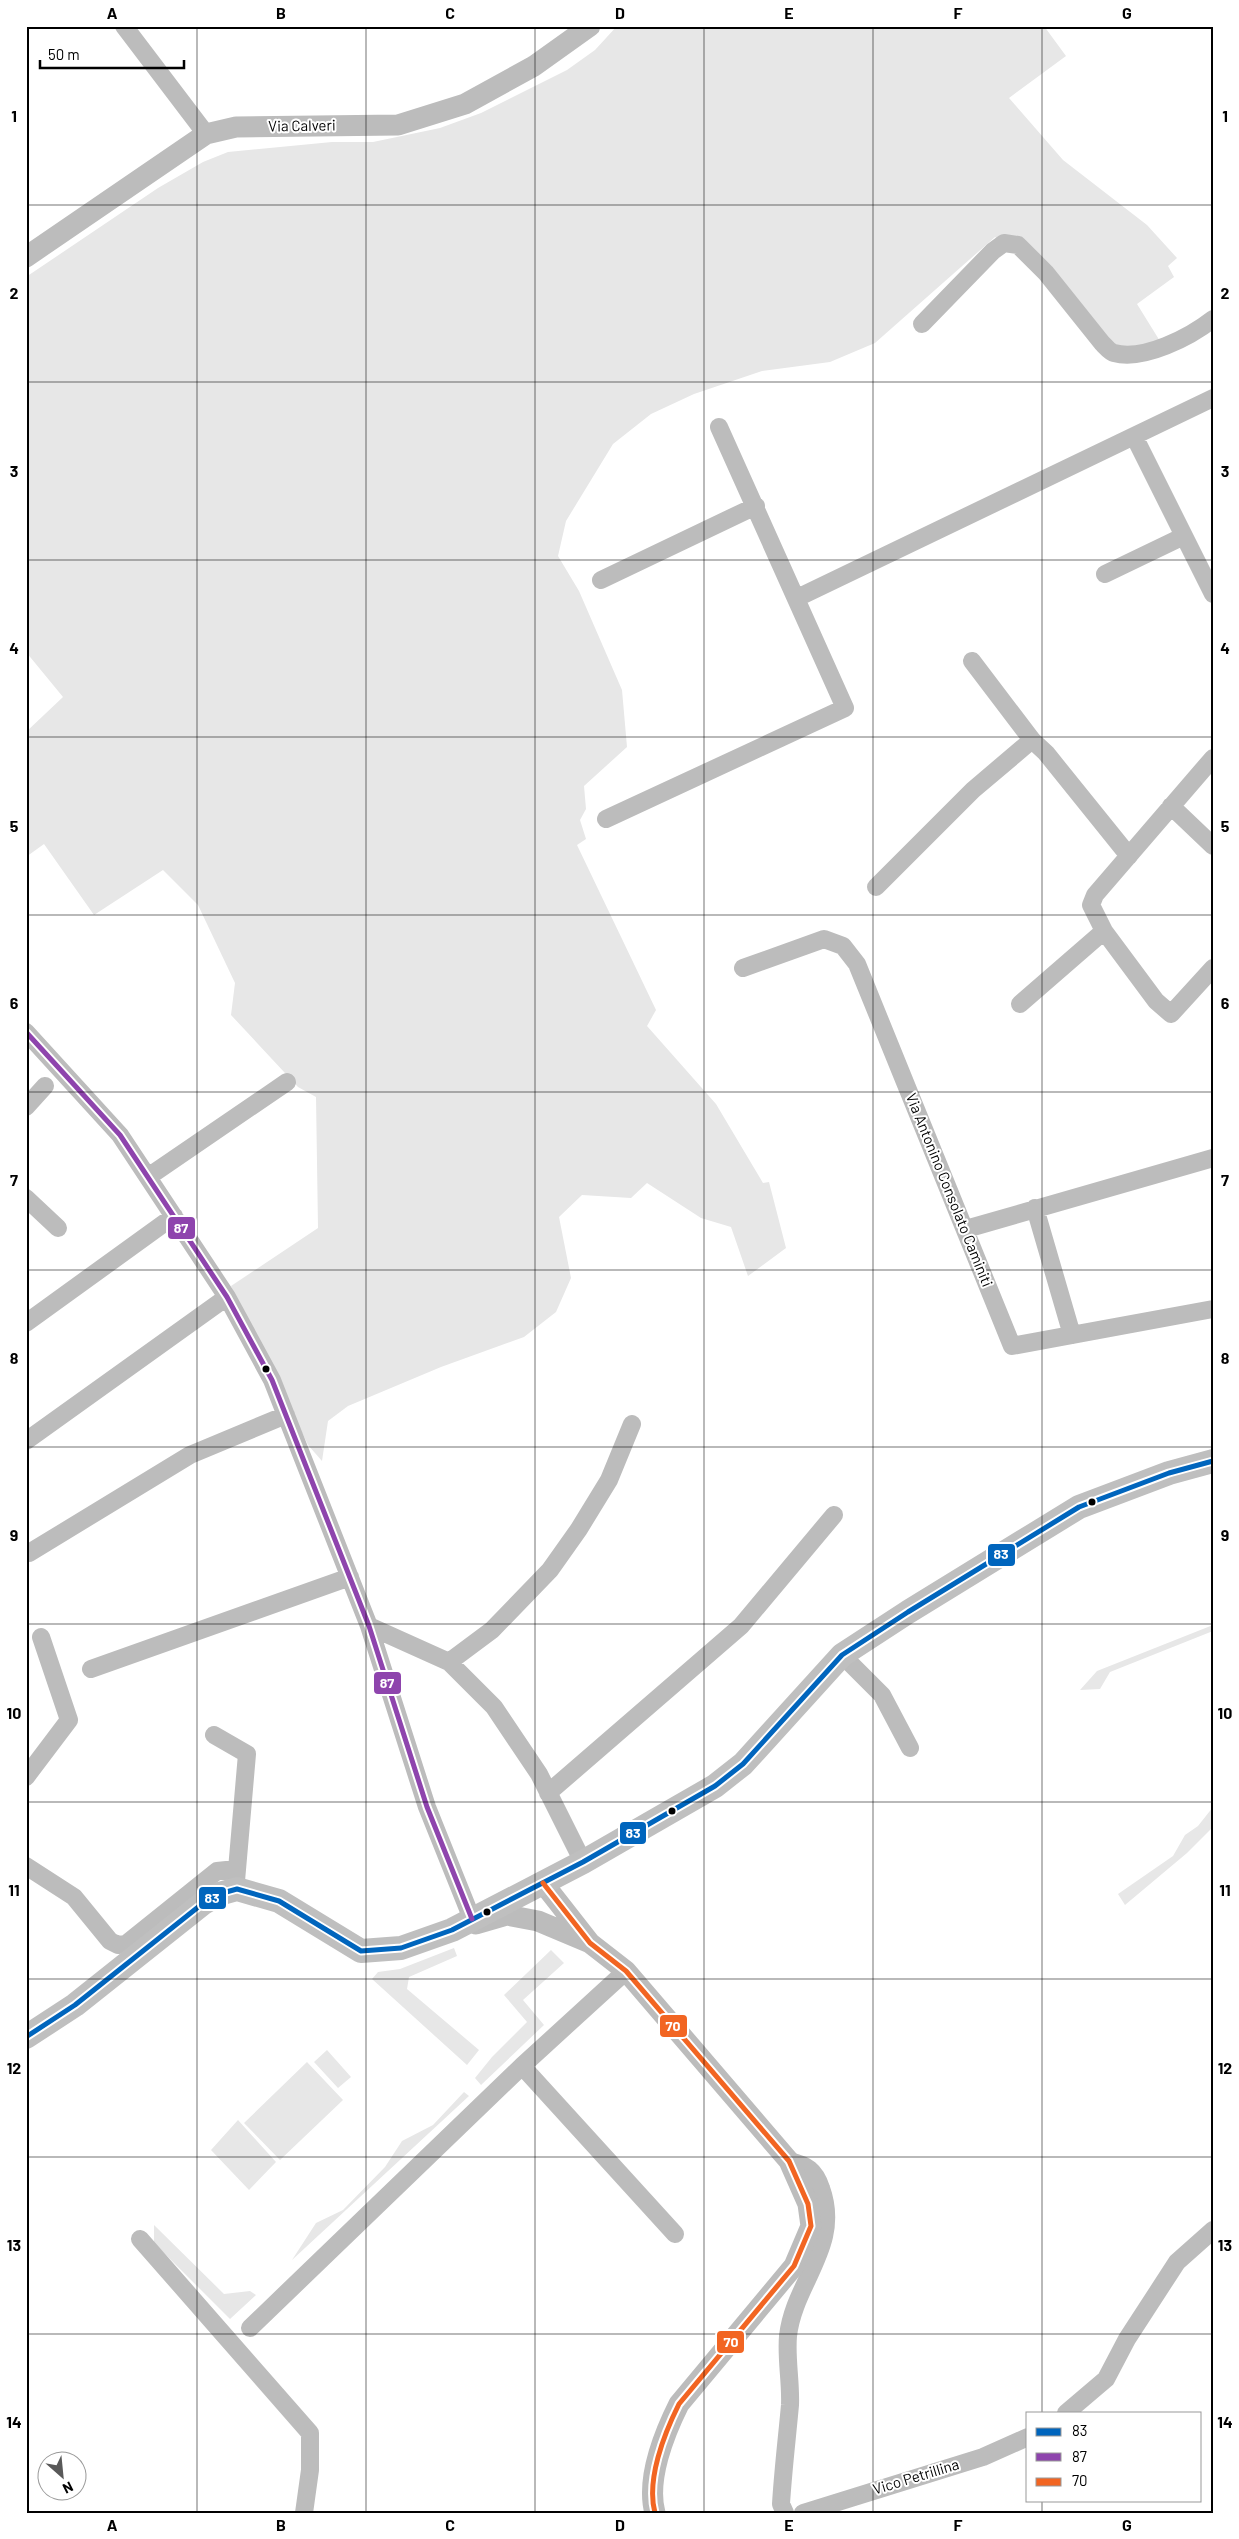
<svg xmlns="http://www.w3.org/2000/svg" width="1239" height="2539" font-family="Barlow,sans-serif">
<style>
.green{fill:#e7e7e7}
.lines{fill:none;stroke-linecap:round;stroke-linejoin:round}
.minor{stroke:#bcbcbc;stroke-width:18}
.tertiary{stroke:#bcbcbc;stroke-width:21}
.secondary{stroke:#bfbfbf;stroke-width:24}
.bus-1-casing{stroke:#fff;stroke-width:9}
.bus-2-casing{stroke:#fff;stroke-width:9}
.bus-3-casing{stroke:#fff;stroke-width:9}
.bus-1{stroke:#0065bd;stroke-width:5}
.bus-2{stroke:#8e44ad;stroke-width:5}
.bus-3{stroke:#f26522;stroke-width:5}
.grid{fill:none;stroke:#000;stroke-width:1;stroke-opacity:0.55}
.bus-dot{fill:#000;stroke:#fff;stroke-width:2}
.labels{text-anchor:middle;stroke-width:4;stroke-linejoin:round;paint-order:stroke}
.street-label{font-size:15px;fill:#000;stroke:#fff}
.line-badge{stroke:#fff;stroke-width:2}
.badge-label{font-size:14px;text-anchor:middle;font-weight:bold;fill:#fff}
.neatline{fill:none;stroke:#000;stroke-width:2}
.grid-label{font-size:16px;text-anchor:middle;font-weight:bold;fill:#000}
</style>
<rect width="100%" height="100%" fill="#fff"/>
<path class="green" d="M617 26H1044L1066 56 1009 98 1063 160 1147 225 1177 258 1168 266 1174 277 1137 304 1163 346 1112 353 1046 273 995 237 875 343 830 362 762 371 694 394 651 414 613 444 566 521 558 556 579 591 622 690 627 747 584 786 586 809 580 820 586 839 577 845 656 1010 647 1026 716 1104 763 1183 769 1182 786 1248 748 1276 731 1227 701 1218 647 1183 631 1198 582 1195 559 1217 571 1278 556 1312 524 1337 441 1367 348 1406 328 1421 322 1461 308 1445 231 1286 318 1228 316 1097 298 1087 231 1015 235 983 198 905 163 870 94 915 44 844 26 857V732L63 697 26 652V277L158 188 203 162 228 152 332 142H373L440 128 481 113 567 70 595 50Z
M1213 1625V1631L1110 1672 1100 1689 1080 1690 1097 1671Z
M1213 1807V1827L1187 1853 1125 1905 1118 1894 1173 1856 1185 1835 1198 1826Z
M454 1948 457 1956 409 1977 407 1989 479 2050 467 2065 372 1979 378 1972 400 1969Z
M551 1950 564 1963 523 2000 544 2025 481 2085 475 2078 492 2057 527 2022 504 1995Z
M327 2050 351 2077 338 2088 314 2062Z
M307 2062 343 2100 280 2160 244 2123Z
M464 2092 469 2096 292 2260 316 2223 343 2210 385 2167 402 2141 433 2125Z
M238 2120 276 2162 249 2190 211 2150Z
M154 2225 224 2294 250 2291 256 2295 230 2319 154 2243Z"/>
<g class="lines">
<path class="minor" d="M124 26 206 134
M922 324 993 251 1004 243 1018 245 1046 273 1102 343C1106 347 1110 352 1114 353 1144 361 1190 337 1213 319
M1134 436 1213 594
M1105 574 1184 536
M601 580 756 506
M797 598 1213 398
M972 661 1032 740
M1171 806 1213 846
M606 819 845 708 719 427
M876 887 973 790 1032 740 1046 753 1129 856
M1104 931 1156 1001 1171 1014 1213 968
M743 968 824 939 843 946 857 964 1012 1346 1213 1309
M1020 1004 1104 931 1091 905 1095 895 1213 758
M26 1032 120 1135 227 1297 272 1380 369 1626 427 1807 472 1919
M26 1107 45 1086
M148 1177 287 1082
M26 1198 58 1228
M1035 1208 1072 1335
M966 1229 1213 1158
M26 1323 174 1216
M26 1441 227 1297
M29 1553 190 1455 286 1415
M369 1626 449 1662 494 1707 539 1774 583 1862
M842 1655 882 1695 910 1748
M449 1662 492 1630 550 1570 579 1529 609 1480 632 1424
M91 1669 350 1577
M214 1735 247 1754 236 1881
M26 1777 69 1720 41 1637
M548 1793 741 1626 834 1515
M26 1866 74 1897 110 1941 118 1945 126 1944 217 1871 236 1869
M522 2066 675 2234
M140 2239 310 2433V2470L304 2513
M250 2328 522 2066 626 1971
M1066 2413 1106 2379 1127 2339 1177 2262 1213 2230
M785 2513 781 2504C783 2471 787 2438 790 2405 791 2382 786 2359 788 2336 794 2282 842 2246 821 2188 815 2170 807 2165 789 2161
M803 2513 983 2457 1028 2437"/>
<path class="tertiary" d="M26 257 206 134 236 127 398 125 465 104 534 66 590 26
M543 1883 590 1943 626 1971 789 2161 808 2204 811 2226 794 2266 679 2404C664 2434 646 2480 655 2513
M476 1924 507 1915 538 1921 588 1942"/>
<path class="secondary" d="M26 2037 75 2005 202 1904 219 1894 237 1889 279 1901 361 1951 401 1948 452 1930 583 1862 715 1786 743 1764 842 1655 908 1612 1079 1507 1169 1473 1213 1461"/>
<defs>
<path id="bus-1" d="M26 2037 75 2005 202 1904 219 1894 237 1889 279 1901 361 1951 401 1948 452 1930 583 1862 715 1786 743 1764 842 1655 908 1612 1079 1507 1169 1473 1213 1461"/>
<path id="bus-2" d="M26 1032 120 1135 227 1297 272 1380 369 1626 427 1807 472 1919"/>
<path id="bus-3" d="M543 1883 590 1943 626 1971 789 2161 808 2204 811 2226 794 2266 679 2404C664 2434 646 2480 655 2513"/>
</defs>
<use href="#bus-1" class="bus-1-casing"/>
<use href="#bus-2" class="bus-2-casing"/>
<use href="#bus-3" class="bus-3-casing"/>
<use href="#bus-1" class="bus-1"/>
<use href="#bus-2" class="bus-2"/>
<use href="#bus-3" class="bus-3"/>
</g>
<path class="grid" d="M197 26V2513M366 26V2513M535 26V2513M704 26V2513M873 26V2513M1042 26V2413M26 205H1213M26 382H1213M26 560H1213M26 737H1213M26 915H1213M26 1092H1213M26 1270H1213M26 1447H1213M26 1624H1213M26 1802H1213M26 1979H1213M26 2157H1213M26 2334H1213M1042 2500V2513"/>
<g class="bus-dot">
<circle cx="266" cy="1369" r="4.5"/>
<circle cx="1092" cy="1502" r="4.5"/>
<circle cx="672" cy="1811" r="4.5"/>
<circle cx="487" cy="1912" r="4.5"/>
</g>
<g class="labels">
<g class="street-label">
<text transform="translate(302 126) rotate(-1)" y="5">Via Calveri</text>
<text transform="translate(949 1190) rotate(68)" y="5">Via Antonino Consolato Caminiti</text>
<text transform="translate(916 2477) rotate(-17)" y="5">Vico Petrillina</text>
</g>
</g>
<g class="line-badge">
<rect x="167" y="1216" width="29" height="24" rx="5" fill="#8e44ad"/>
<rect x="987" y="1543" width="29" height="24" rx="5" fill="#0065bd"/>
<rect x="373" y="1671" width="29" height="24" rx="5" fill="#8e44ad"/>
<rect x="619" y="1821" width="28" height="24" rx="5" fill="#0065bd"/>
<rect x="198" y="1886" width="29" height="24" rx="5" fill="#0065bd"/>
<rect x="659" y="2014" width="29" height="24" rx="5" fill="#f26522"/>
<rect x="716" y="2330" width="29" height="24" rx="5" fill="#f26522"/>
</g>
<g class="badge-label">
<text x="181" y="1233">87</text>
<text x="1001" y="1559">83</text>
<text x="387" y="1688">87</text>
<text x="633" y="1838">83</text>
<text x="212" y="1903">83</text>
<text x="673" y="2031">70</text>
<text x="731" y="2347">70</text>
</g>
<rect width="1239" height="2539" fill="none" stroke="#ffffff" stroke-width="55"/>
<rect x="1026" y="2412" width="175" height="90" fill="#ffffff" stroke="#999999"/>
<rect x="1036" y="2428" width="25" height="8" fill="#0065bd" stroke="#999999"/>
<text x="1072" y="2436" font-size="15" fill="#000000">83</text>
<rect x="1036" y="2453" width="25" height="8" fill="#8e44ad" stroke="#999999"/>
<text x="1072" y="2462" font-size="15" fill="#000000">87</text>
<rect x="1036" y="2478" width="25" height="8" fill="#f26522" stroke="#999999"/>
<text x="1072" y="2486" font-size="15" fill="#000000">70</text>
<g transform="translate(62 2476) rotate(153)"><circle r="24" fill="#ffffff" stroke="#999999"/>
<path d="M0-4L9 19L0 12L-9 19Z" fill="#595959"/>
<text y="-8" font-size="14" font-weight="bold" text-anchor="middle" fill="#000000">N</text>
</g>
<path d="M40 60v8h144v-8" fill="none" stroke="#000000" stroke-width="2.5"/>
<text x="48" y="60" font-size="15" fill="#000000" stroke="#ffffff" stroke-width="4" paint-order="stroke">50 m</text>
<rect x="28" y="28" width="1184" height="2484" class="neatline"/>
<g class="grid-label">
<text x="112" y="19">A</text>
<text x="281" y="19">B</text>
<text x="450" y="19">C</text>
<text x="620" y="19">D</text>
<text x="789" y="19">E</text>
<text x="958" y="19">F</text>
<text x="1127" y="19">G</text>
<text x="14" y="122">1</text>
<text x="1225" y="122">1</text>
<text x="14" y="299">2</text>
<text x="1225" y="299">2</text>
<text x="14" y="477">3</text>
<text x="1225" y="477">3</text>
<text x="14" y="654">4</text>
<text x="1225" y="654">4</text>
<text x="14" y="832">5</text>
<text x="1225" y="832">5</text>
<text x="14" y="1009">6</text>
<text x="1225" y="1009">6</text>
<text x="14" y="1186">7</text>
<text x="1225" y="1186">7</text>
<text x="14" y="1364">8</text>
<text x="1225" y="1364">8</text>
<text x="14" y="1541">9</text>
<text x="1225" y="1541">9</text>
<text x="14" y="1719">10</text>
<text x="1225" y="1719">10</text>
<text x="14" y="1896">11</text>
<text x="1225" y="1896">11</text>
<text x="14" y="2074">12</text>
<text x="1225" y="2074">12</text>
<text x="14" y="2251">13</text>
<text x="1225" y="2251">13</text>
<text x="14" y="2428">14</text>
<text x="1225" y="2428">14</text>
<text x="112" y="2531">A</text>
<text x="281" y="2531">B</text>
<text x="450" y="2531">C</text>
<text x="620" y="2531">D</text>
<text x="789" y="2531">E</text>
<text x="958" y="2531">F</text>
<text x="1127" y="2531">G</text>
</g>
</svg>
